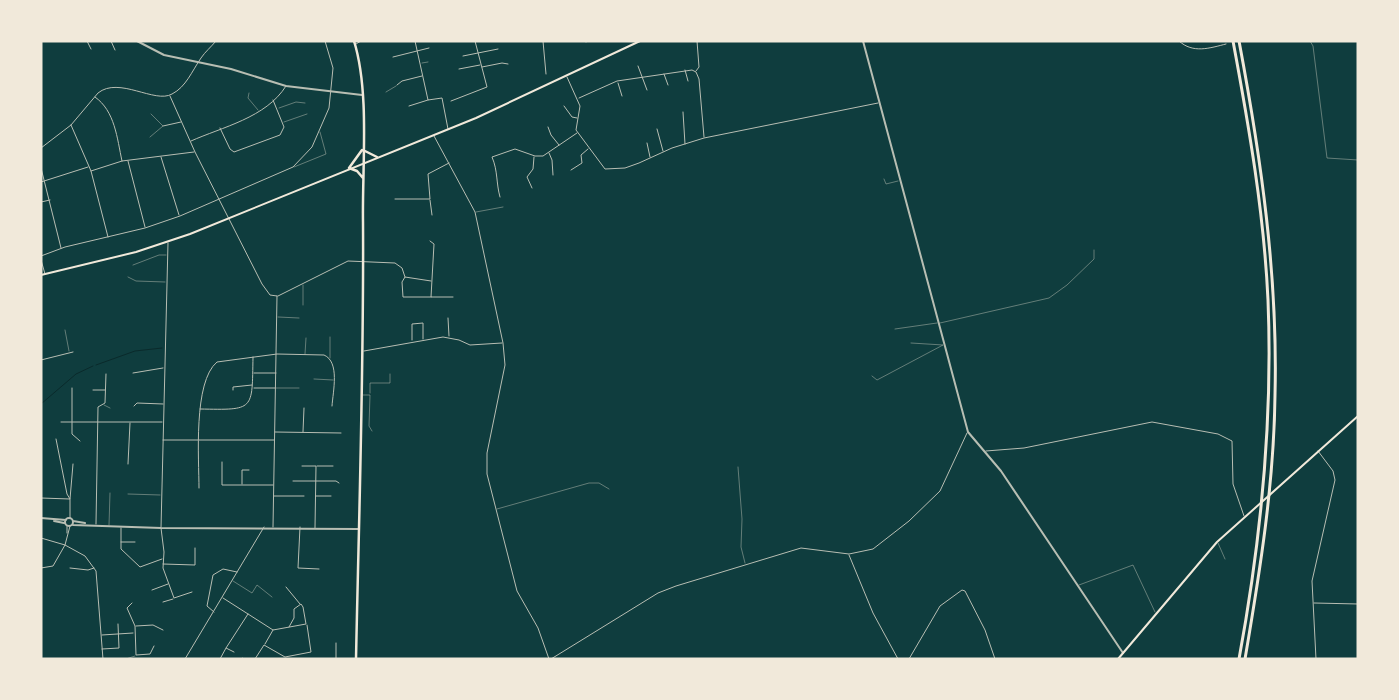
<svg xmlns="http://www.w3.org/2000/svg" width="1399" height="700" font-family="Poppins,sans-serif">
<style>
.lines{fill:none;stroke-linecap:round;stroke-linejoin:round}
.stream{stroke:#0a2a2b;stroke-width:1}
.service{stroke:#b8beb3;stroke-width:0.5}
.minor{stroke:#b8beb3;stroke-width:1}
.tertiary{stroke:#b8beb3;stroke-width:2}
.secondary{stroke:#f1e9da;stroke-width:2}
.primary{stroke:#f1e9da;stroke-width:2.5}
.motorway{stroke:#f1e9da;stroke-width:3}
</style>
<rect width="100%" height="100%" fill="#0f3d3e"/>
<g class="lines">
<path class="stream" d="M96 365 135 351 162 348
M41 404 76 374 93 366"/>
<path class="service" d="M1310 41 1313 46 1327 158 1358 160
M422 63 428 62
M386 92 396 86
M249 93 248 98 258 110
M279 108 296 102 305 103
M284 122 307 114
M150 137 163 126 151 114
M294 167 326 154 320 132
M884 179 886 184 898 181
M476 212 503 207
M133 265 159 255H166
M128 277 136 281 165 282
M303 305V285
M278 317 299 318
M940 323 1049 298 1067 285 1094 259V250
M895 329 937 323
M65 330 69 351
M305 354 306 338
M330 358V337
M872 376 877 380 943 345 911 343
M314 379 333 380
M276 388H299
M370 393V383H390V374
M363 395H370L369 426 372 431
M104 405 110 408
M738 467 742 519 741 547 745 563
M128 494 160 495
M497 509 589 483H599L609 489
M109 525 110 493
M1218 543 1225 559
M233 581 252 593 257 585 272 597
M1079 585 1133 565 1155 612
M126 659 135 656"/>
<path class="minor" d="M87 41 91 49
M111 41 115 50
M415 41 428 100 442 98 448 129
M455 41H457
M543 41 546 74
M586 41V42
M1179 41C1193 54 1210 48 1226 44
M356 44 361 41
M463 56 498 49
M393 57 429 48
M638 66 647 90
M482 67 502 63 508 64
M459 69 480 65
M685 70 688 81
M696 71 699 67 697 41
M664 74 668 85
M567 77 580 106 576 130 605 169 625 168 639 163 672 148 704 138 878 103
M618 83 622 96
M397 85 402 81 422 76
M170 96 195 152 262 284 270 295 277 296
M95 97C115 111 117 138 122 161
M579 98 617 81 692 70 696 72 699 79 704 137
M451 101 487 87 475 41
M409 106 428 100
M564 106 572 117 577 118
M683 112 685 144
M71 125 91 171 108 237
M163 126 181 122
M548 127 551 135 559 145
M220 128 230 149 234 152 280 135 284 127 273 100
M657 129 663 151
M434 136 475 212 503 343 505 365 487 453V474L517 591 538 628 549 659
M191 141C222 127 266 118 286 86
M647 143 650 157
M41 148 71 125 98 93C119 76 155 104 172 94 186 87 192 71 201 58 205 52 211 47 216 41
M549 153 552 160 553 175
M161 157 179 215
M128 161 145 227
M41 168 61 248
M571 170 582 163 581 155 588 149
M91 171 122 161 194 152
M41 182 88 167
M532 188 527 177 533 169 534 157
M500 197C496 183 498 171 492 157L515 149 535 156H543L577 133
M395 199H430L428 174 449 163
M430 200 432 215
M41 202 50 200
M430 241 434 244 431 297H453
M168 243 161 528 164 552 163 568 174 598 192 592
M41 256 65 247 145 228 180 216 293 167 312 147 329 108 333 68 325 41
M41 260 45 274
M431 281 405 277 402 282 403 297H431
M278 296 348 261 395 263 402 268 405 277
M448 318 449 336
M412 340V324L423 323V339
M364 351 443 337 459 340 470 345 502 343
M41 360 73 352
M133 373 163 368
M254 373H276
M72 388V434L80 441
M254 388H275
M93 390H105
M233 390V387L252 385
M134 406 137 403 163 404
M200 409C255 410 252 411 253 357
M61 422H162
M275 432 341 433
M303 432 304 408
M56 439 67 494 70 499 73 464
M163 440H274
M986 451 1024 448 1152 422 1218 434 1232 441 1233 484 1244 516
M222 462V485H273
M128 464 130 423
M302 466H316L315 528
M317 466H333
M293 481H336L339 483
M242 484V470H249
M199 488C199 459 193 382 217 362L277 354 324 355C340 362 333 391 332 406
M274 496H304
M316 496H331
M41 498 70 499V518
M96 524 98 407 105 403 106 374
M70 526 65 545 85 556 96 571 103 659
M273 527 277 296
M300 527 298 568 319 569
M121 528V549L140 567 162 559
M67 533V526
M41 538 65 545 53 566 41 568
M121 542H135
M849 555 873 613 898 659
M163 564 195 565V548
M70 568 88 570 94 568
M286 587 300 604
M152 590 168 584
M223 598 273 630 306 624 303 607 301 604 294 609V618L289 627
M163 602 173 599
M132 603 127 608 135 626 136 655 150 654 154 646
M1314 603 1358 604
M214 612 207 606 213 575 223 569 237 572
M136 626 153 625 163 630
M102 635 133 633
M265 644 273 630
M102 649 119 648 118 624
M234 652 226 648 248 614
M243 658 244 659
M185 659 264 527
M220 659 226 648
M255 659 264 645 285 657 311 652 307 625
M336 659V643
M551 659 658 593 676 586 801 548 849 554 873 549 909 521 940 491 967 433
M909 659 940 606 962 590 965 591 985 630 995 659
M1316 659 1312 581 1335 480 1333 471 1318 451"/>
<path class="tertiary" d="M137 41 164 55 231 69 286 86 362 95
M863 41 968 432 1001 471 1123 653
M65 522a4 4 0 1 1 8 0a4 4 0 1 1-8 0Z
M41 518 66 520
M54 521 64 523
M73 521 85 523
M73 525 161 528 359 529"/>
<path class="secondary" d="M41 275 136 252 190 234 476 118 640 41
M1118 659 1217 542 1358 416"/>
<path class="primary" d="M354 41C370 92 362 168 363 222 364 368 359 513 356 659
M362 150 349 168 357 171 363 178
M363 150 377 157"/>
<path class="motorway" d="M1233 41C1249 127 1264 213 1268 300 1273 422 1261 540 1239 659
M1239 41C1261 158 1278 276 1275 395 1274 484 1260 571 1245 659"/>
</g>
<rect width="1399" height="700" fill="none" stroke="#f1e9da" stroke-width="85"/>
</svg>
